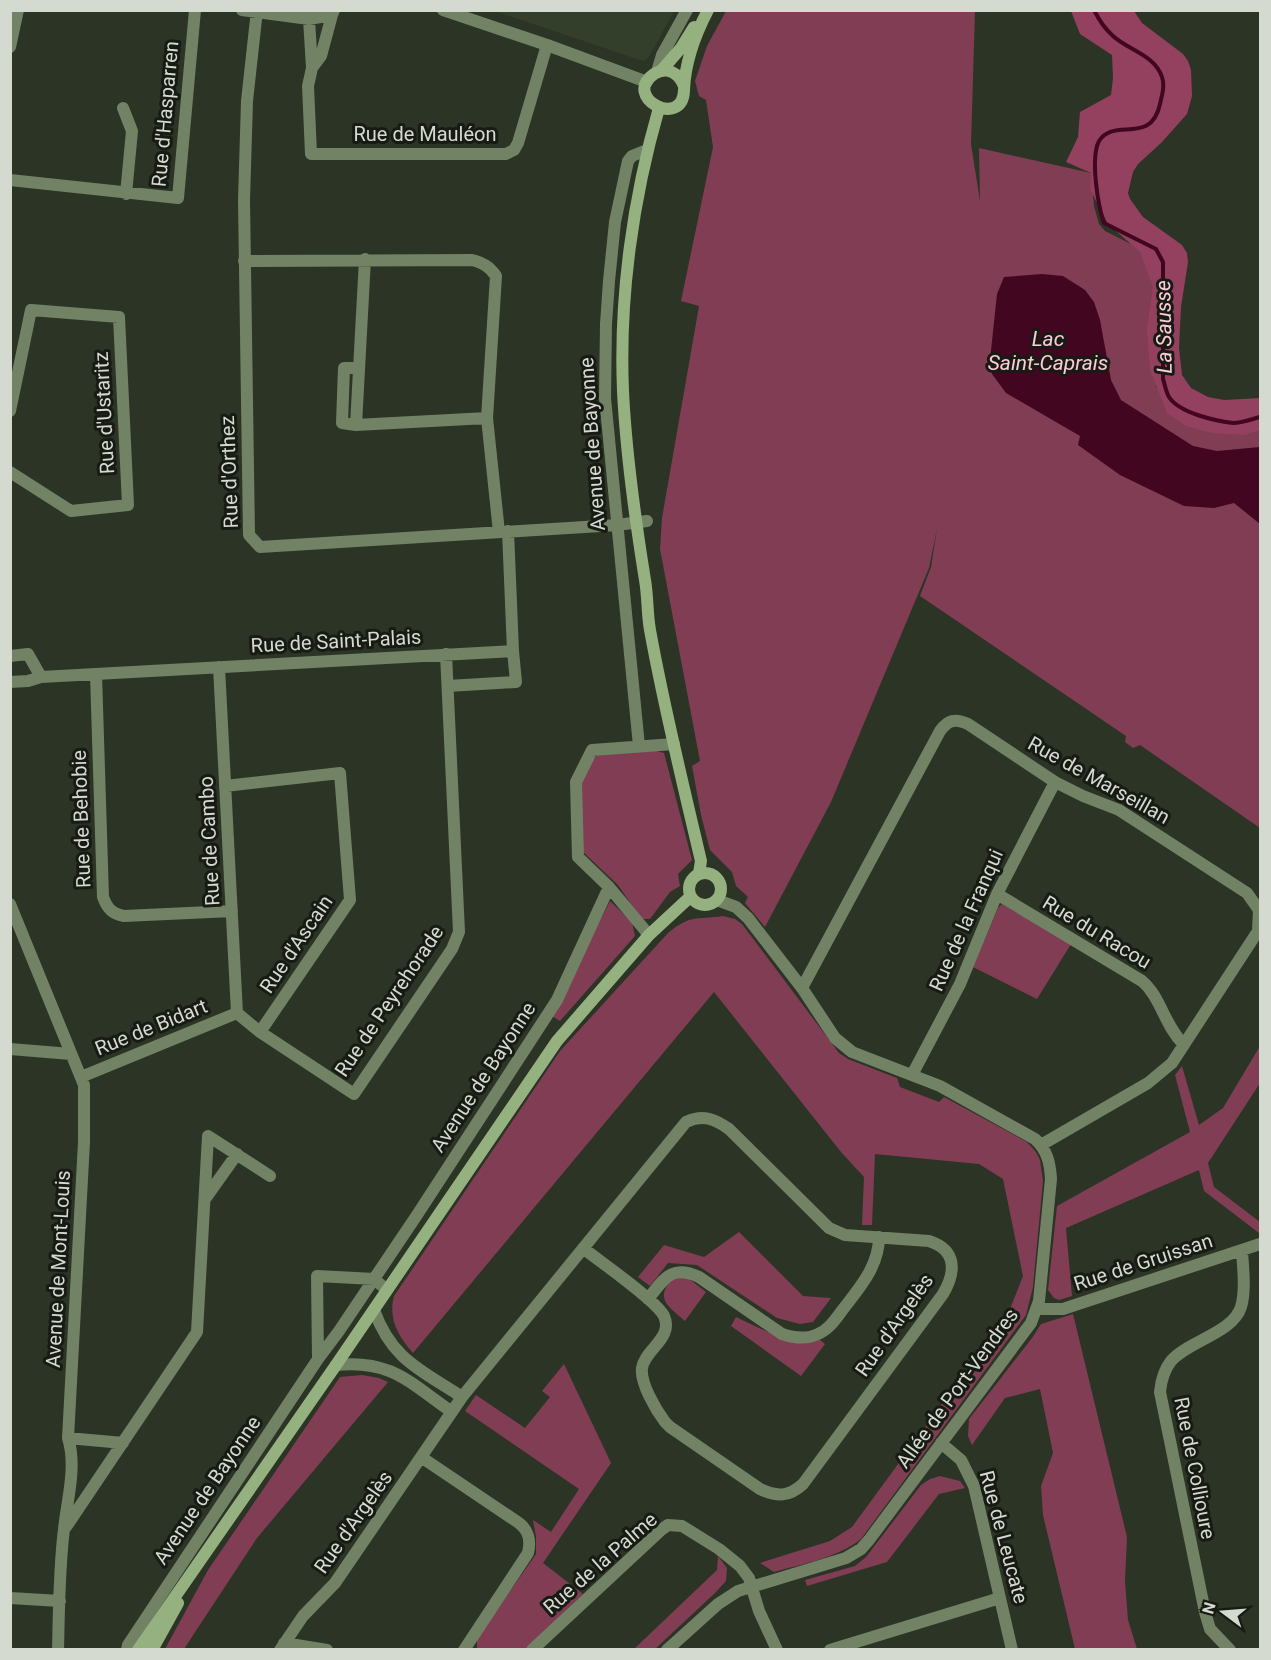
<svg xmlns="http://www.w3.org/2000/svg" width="1271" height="1660" font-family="Roboto,sans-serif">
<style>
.built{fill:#343f2b}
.green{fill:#803d54}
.forest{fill:#93415e}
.water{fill:#420620}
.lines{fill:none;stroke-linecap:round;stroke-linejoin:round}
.stream{stroke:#420620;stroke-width:4}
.street{stroke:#718364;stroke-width:12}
.secondary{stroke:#94b17f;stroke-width:12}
.labels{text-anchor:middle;stroke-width:6;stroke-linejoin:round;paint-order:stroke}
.street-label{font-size:20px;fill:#d5dad1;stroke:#171b14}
.water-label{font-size:21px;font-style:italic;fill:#fcccd9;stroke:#171b14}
</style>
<rect width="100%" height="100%" fill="#2c3426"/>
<path class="built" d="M495 11H674L649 57 643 61Z"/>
<path class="green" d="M726 11H975L971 144 980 201 979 148 1091 173 1094 206 1099 224 1105 231 1135 246 1156 266V387L1260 422V828L1140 745 1133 748 1125 742 1126 736 920 596 931 567 937 529 929 568 831 802 765 927 745 903 748 897 736 886 732 872 710 850 701 815 692 766 700 761 660 549 662 518 699 306 681 301 713 147 706 100 699 96 695 81 707 46Z
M653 750 664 753 692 860 678 874 680 886 670 892 650 919H641L618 885 583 852 581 783 592 761 598 754Z
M610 901 632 922 635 936 560 1021 552 1016Z
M1002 904 1071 944 1037 999 973 967 998 908Z
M723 916 735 919 742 924 839 1053 848 1059 897 1078 900 1087 939 1102 944 1097 1027 1142 1036 1152 1040 1160 1043 1181 1033 1287 1026 1315 861 1539C837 1558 802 1564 774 1572L760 1563 830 1541 852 1527 1008 1314 1023 1276 1003 1179 979 1164 875 1154 872 1225H862L864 1177 841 1152 714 992 413 1353C398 1336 388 1319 394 1296L560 1051 668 933C691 914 696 920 723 916Z
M1260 1046V1083L1208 1163 1214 1187 1260 1222V1231L1259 1233 1204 1191 1199 1170 1066 1228 1072 1296 1059 1300 1054 1298 1048 1290 1057 1206 1190 1132 1175 1075 1182 1066 1199 1125 1223 1108Z
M739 1232 803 1296 831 1298 813 1322 800 1324 777 1318 697 1265 668 1263 650 1286 638 1277 664 1245 704 1257Z
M673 1278H688L706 1292 685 1321C668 1306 654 1299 673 1278Z
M1073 1314 1127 1537 1125 1581 1128 1620 1137 1649H1075L1043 1515 1041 1486 1053 1453 1040 1389 1005 1398 972 1445 968 1436 969 1419 1032 1338 1041 1324Z
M736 1317C767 1332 785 1342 819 1339L825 1344 801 1376 731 1326Z
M564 1364 611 1463 543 1563 583 1594 525 1649H477V1639L536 1554V1537L533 1520 551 1532 579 1489 465 1411 476 1395 525 1428 550 1397 542 1391Z
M362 1375 379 1378 388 1382 257 1538 184 1649H165L208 1570 340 1377Z
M940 1476 960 1481 965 1488 939 1494 887 1562 807 1586 805 1580 855 1566 866 1557 921 1485 930 1479Z
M718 1556 727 1568 726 1581 715 1593 655 1649H634L717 1570Z"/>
<path class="forest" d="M1071 11H1134L1142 23 1183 54 1188 61 1191 70 1192 96 1187 114 1161 143 1138 164 1133 172 1128 193 1130 199 1143 217 1182 245 1187 253 1188 262 1181 307 1179 348 1182 375 1191 388 1208 397 1224 400 1260 398V430L1244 435 1212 433 1186 426 1167 413 1150 370 1147 328 1153 287 1140 252 1108 224 1090 189 1091 173 1066 162 1078 137 1080 112 1111 95 1113 78 1112 55 1080 34Z"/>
<path class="water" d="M1042 274 1063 276 1085 290 1094 302 1100 320 1111 380 1121 400 1193 446 1217 451 1260 447V524L1234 503 1214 508 1184 506 1120 475 1078 445 1080 436 1006 393 992 374 990 360 997 294 1004 277Z"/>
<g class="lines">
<path class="stream" d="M1094 10C1099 20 1105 29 1113 36 1128 50 1155 55 1162 77 1165 86 1162 95 1160 104 1151 146 1114 117 1099 141 1090 158 1098 206 1104 223L1156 249 1163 262V379C1165 385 1166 392 1169 397 1179 413 1216 421 1233 423 1242 423 1252 419 1260 417"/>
<path class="street" d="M242 10 309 19 332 15 334 10
M257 10 247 101 244 200 249 535 260 547 617 525 647 521
M310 10 309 19 312 68 308 86 311 154H506L514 150 518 143 547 45
M443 10 547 45 647 82
M10 47 18 10
M312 68 321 56 332 15
M657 72 662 55 687 10
M123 108 132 131 126 194
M10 180 178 198 195 10
M365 259 356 425 487 418
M244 261 472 260C483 263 489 266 496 276L487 418 499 532
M10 411 31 310 119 317 128 505 71 511 10 472
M356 425 342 423 344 368H359
M10 656 28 654 41 677
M219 667 237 1013
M96 674 103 897C107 908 112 914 124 916L232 911
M10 682 28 681 41 677 513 651 508 531
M448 686 516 682 513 651
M639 746 605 398 606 324 609 281 615 222 628 161 632 156 647 150
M225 786 340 773 350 900 260 1032
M609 887 649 935
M997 894 1142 981C1161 997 1164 1025 1184 1045
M10 904 84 1085V1142L68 1438C77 1467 67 1500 64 1529 59 1569 59 1610 58 1650
M802 988 940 731C948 720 955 718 968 724L1055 782 1083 796 1119 810 1247 893 1259 910 1258 931 1172 1063 1148 1083 1041 1145
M237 1013 260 1032 354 1094 452 949 459 932 446 654
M10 1049 71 1054
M912 1075 960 984 997 894 1055 782
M81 1077 237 1013
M205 1199 237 1154
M648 1299C664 1279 671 1264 699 1277L782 1334C794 1338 806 1340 818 1334 830 1329 836 1318 844 1308 861 1286 879 1265 879 1237
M1037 1309H1063L1260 1244
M374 1310C392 1360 421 1370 462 1397
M318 1359 317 1276 374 1279 387 1290
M336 1365C391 1359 410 1383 452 1412
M68 1438 123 1443
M941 1443 961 1460 974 1486 1012 1650
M421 1457 519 1523C529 1531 531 1540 528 1553L464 1650
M66 1527 197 1332 208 1136 270 1176
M10 1598 60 1601
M284 1643 327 1650
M127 1650 128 1645 318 1359 339 1331 417 1215 557 1000 609 887 578 857 576 782 592 750 674 744
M280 1650 303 1616 335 1583 462 1397 686 1122C703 1114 715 1119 729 1129L829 1228 845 1235 929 1241C957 1250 956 1272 943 1294L803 1484C789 1497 777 1497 760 1489L670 1427 665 1422C656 1410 640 1383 642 1368 645 1349 674 1338 664 1316 656 1300 599 1261 583 1248
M532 1650 661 1530 668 1525 682 1526 719 1549 740 1566 749 1578 759 1611 777 1650
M667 1650 718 1604 738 1591 846 1558 861 1549 869 1540 1031 1323 1039 1301 1051 1179C1050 1162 1047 1150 1035 1139L940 1086 852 1052 835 1038 802 988 748 918 736 907 717 900
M830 1650 1000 1598
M1230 1650 1210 1629 1205 1612 1160 1392C1161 1381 1164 1370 1171 1361 1188 1341 1233 1333 1241 1307 1246 1290 1243 1268 1242 1251"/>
<path class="secondary" d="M661 71 681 48 694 27
M684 86C679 73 667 66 654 74 621 97 683 130 684 90 685 62 695 35 708 10
M659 108C633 198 619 297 623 391 626 454 635 518 645 580 648 597 647 614 650 630 664 708 683 784 701 861L699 873
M689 889a16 16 0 1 1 32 0a16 16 0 1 1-32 0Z
M138 1650 336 1365 557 1041 649 935 690 897
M152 1650 178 1603"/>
</g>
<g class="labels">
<g class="street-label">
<text transform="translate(165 114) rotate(-85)" y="7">Rue d'Hasparren</text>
<text x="425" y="141">Rue de Mauléon</text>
<text transform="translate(104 413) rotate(-93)" y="7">Rue d'Ustaritz</text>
<text transform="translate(592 444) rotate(-94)" y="7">Avenue de Bayonne</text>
<text transform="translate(229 472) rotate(-92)" y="7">Rue d'Orthez</text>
<text transform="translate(336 641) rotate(-3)" y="7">Rue de Saint-Palais</text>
<text transform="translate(1099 780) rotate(29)" y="7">Rue de Marseillan</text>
<text transform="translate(81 819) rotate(-92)" y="7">Rue de Behobie</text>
<text transform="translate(209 841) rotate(-93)" y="7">Rue de Cambo</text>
<text transform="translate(966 920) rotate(-66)" y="7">Rue de la Franqui</text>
<text transform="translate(1097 932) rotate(31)" y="7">Rue du Racou</text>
<text transform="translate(296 944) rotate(-56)" y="7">Rue d'Ascain</text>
<text transform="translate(389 1001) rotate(-56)" y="7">Rue de Peyrehorade</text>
<text transform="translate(151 1027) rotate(-22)" y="7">Rue de Bidart</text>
<text transform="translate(483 1077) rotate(-57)" y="7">Avenue de Bayonne</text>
<text transform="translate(1143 1262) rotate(-18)" y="7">Rue de Gruissan</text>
<text transform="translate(58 1269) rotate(-87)" y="7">Avenue de Mont-Louis</text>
<text transform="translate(894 1325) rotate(-55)" y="7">Rue d'Argelès</text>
<text transform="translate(957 1388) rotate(-54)" y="7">Allée de Port-Vendres</text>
<text transform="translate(1195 1468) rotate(79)" y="7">Rue de Collioure</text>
<text transform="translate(207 1490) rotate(-56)" y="7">Avenue de Bayonne</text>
<text transform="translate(353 1522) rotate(-55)" y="7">Rue d'Argelès</text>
<text transform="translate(1004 1537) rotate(75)" y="7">Rue de Leucate</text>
<text transform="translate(600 1563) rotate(-41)" y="7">Rue de la Palme</text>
</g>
<g class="water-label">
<text transform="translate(1164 327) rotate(-91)" y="7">La Sausse</text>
<text x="1048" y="346">Lac<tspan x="1048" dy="24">Saint-Caprais</tspan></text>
</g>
</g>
<rect width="1271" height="1660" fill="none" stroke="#d5dad1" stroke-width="24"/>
<g transform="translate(1223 1612) rotate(286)" stroke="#171b14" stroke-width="4.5" paint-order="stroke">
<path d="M0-4.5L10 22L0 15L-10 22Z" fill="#d5dad1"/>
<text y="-9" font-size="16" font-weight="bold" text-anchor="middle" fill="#d5dad1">N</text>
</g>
</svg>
